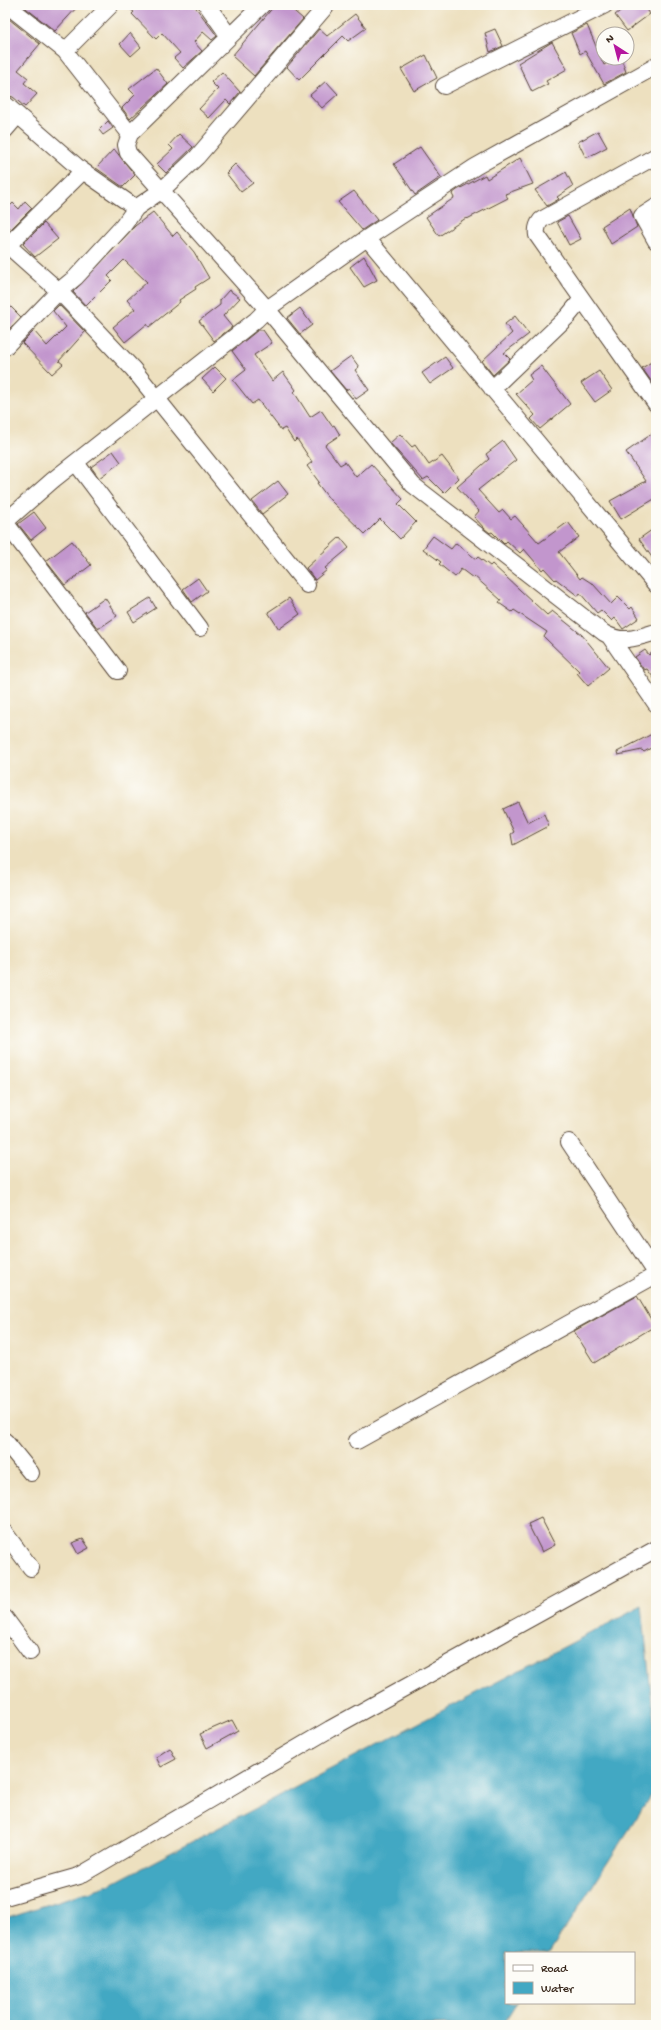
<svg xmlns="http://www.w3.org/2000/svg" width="661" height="2030" font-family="'Gochi Hand',sans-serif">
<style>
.water{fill:#43a8c3;stroke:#3f6970}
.building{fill:#c296cd}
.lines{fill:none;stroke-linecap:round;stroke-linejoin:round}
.minor-casing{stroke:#564536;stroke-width:18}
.minor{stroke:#fff;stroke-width:16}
</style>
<rect width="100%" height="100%" fill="#fdfcf7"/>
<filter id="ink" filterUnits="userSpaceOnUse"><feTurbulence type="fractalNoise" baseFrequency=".025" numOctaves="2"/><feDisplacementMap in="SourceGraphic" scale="8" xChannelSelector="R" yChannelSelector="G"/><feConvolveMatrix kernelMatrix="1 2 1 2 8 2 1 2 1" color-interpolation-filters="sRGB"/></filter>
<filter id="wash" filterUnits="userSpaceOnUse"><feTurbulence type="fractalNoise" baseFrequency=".012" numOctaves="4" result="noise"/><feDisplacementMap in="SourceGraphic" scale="16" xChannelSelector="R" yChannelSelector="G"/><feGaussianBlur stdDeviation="0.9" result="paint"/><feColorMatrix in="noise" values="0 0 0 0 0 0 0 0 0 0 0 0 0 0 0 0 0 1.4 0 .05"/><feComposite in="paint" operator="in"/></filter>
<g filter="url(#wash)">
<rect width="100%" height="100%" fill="#ede0bf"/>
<path class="water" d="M642 1606 656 1741V1788L549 1953H506V2003H517L503 2025H5V1918L109 1885Z"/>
<g id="blocks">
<path class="building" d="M22 5H79L55 31Z
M125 5H194L217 36 212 40 203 32 194 42 202 51 183 68 174 58 180 53 162 33 156 39 132 14 134 12Z
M275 5H287L303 19 254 76 232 56Z
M628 5H644L650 14 627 31 615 15Z
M355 14 366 28 348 41 343 36 299 80 287 67 319 29 327 36Z
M9 19 40 44 18 70 28 78 24 83 37 94 25 107 13 97 5 95V24Z
M587 25 604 65 616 58H621L626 72 604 84 585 51 580 54 571 33Z
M495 29 503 46 490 52 485 33Z
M130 33 141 47 131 56 120 44Z
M552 42 567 69 546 81 548 84 532 92 518 63Z
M426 55 437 78 414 91 401 69Z
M156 68 168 84 130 119 122 108 135 95 129 89Z
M222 72 240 92 230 104 226 100 209 118 199 109 218 89 211 82Z
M326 81 338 94 322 108 310 95Z
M108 121 113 128 103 135 99 130Z
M598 131 607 147 586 158 578 142Z
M179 134 193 147 166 173 157 164 173 149 169 145Z
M420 147 441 177 415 195 394 164Z
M114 149 135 175 123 187 96 168Z
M520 158 533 184 505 194 508 198 467 219 466 218 439 236 426 217 454 198 452 194 457 190 485 175 487 179Z
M235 164 253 183 241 192 226 173Z
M566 172 573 186 557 197 559 199 547 206 535 190Z
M354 191 377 220 362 230 338 202Z
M25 201 32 208 11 229 5 222V211L13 203 19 209Z
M630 208 637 227 611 244 602 226Z
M153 212 173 236 177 232 194 252 209 278 195 287 196 289 179 300 180 302 149 327 147 324 125 342 113 327 135 309 127 300 147 282 124 260 108 276 112 280 86 306 73 292 135 226Z
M568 216 581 239 569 245 557 222Z
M44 223 58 239 35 257 23 244Z
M364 256 377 280 364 287 350 267Z
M229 290 240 298 223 316 232 327 214 341 199 321 220 305V300Z
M5 301 21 317 5 333Z
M59 305 85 332 59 361 63 364 52 374 22 343 34 331 47 346 66 327 53 311Z
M300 308 312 325 300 334 287 318Z
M515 316 529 334 504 353 510 359 493 375 482 361 512 333 505 324Z
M258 330H263L272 343 254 355 272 381 283 372 296 390 294 392 310 417 321 410 332 426 334 425 340 435 325 445 340 465 345 462 356 477 371 464 403 499 398 504 416 522 400 539 380 519 365 534 330 500 317 483 319 482 307 466 312 462 297 439 294 442 285 428 281 430 258 400 252 404 233 380 246 370 232 351Z
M351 356 359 367 355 370 369 390 356 399 349 388 346 390 330 371Z
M445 357 453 368 430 384 422 373Z
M656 359V388L642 368Z
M541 366 570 404 540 429 531 419 535 415 516 394 532 380 529 375Z
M215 367 226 378 213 391 202 379Z
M599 371 612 390 595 402 581 383Z
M656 431V498L621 519 610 501 646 481 626 452Z
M400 434 412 447 415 445 429 465 442 456 459 478 444 493 428 477 423 480 390 443Z
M503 441 516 460 478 490 499 513 503 510 511 519 515 516 539 543 568 522 579 537 559 552 580 579 582 577 593 584 611 604 618 597 630 609 632 607 639 618 623 629 615 618 612 621 601 610 597 613 580 593 578 596 556 579 555 580 544 568 542 570 524 549 520 553 507 541 504 544 492 532 490 533 485 529 474 517 479 511 457 487 489 459 486 454Z
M113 451 121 462 99 478 91 467Z
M278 481 288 494 262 514 252 501Z
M34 512 46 528 31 540 18 524Z
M656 527V563L639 539Z
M433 536 451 549 456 543 476 559 478 557 490 566 492 564 547 615 552 611 582 635 609 668 588 686 577 673 579 671 544 637 547 632 514 610 512 612 499 603 501 600 474 576 473 578 461 569 455 577 439 564 441 562 423 549Z
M340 537 349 548 325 568 327 570 315 580 306 568Z
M72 541 91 565 65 585 46 561Z
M198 578 207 591 192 602 183 589Z
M105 598 117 616 98 629 85 612Z
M150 598 156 608 134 622 128 612Z
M289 598 300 614 279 629 268 612Z
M645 650 649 655 656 650V681L647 669 644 670 635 657Z
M652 734 656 745 644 752 642 750 618 755 617 752Z
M518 802 528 823 544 814 549 826 513 845 511 834 514 832 503 809Z
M637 1296 655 1326 594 1363 574 1331Z
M541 1518 555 1545 542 1552 528 1524Z
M83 1539 89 1548 78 1554 72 1543Z
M232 1720 238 1731 207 1748 200 1734Z
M170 1748 176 1759 161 1767 156 1757Z"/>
</g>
</g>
<g filter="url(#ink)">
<use href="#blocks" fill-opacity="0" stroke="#564536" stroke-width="1"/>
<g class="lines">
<defs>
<path id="minor" d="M7 5 65 51 130 134
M207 5 229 36
M262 5 130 134 126 145 128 153 267 309 413 485 604 633C622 644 637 638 656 632
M65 51 111 5
M444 86 605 5
M5 104 80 169 136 208
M5 130 18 115
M656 156 541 220C537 225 536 229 537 235L656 404
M656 207 642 216 656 241
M367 238 656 585
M5 243 59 291 133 369 307 585
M5 248 83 171
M5 347 59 291 76 277 123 226 136 208 162 190 197 157 327 5
M492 389 568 316 582 299
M76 463 200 628
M5 522 53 480 256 320 267 309 367 238 475 167 656 66
M5 522 118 671
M610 637 656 704
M569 1142 656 1273
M5 1441 31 1473
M357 1441 656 1275
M5 1533 31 1568
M5 1618 30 1652
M5 1897 79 1876 330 1729 656 1549"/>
</defs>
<use href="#minor" class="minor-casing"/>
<use href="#minor" class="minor"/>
</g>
</g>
<rect width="661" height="2030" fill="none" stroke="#fdfcf7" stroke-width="20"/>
<rect x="505" y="1952" width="130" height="52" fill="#fdfcf7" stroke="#afa8a0"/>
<rect x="513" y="1965" width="20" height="6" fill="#ffffff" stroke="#afa8a0"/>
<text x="541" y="1972" font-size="12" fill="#3b2a1e">Road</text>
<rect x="513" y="1982" width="20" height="12" fill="#43a8c3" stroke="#afa8a0"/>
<text x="541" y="1992" font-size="12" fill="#3b2a1e">Water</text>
<g transform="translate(615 46) rotate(324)"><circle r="19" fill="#fdfcf7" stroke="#afa8a0"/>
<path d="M0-3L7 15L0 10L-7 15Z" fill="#b5179e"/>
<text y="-6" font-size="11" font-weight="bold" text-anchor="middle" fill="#3b2a1e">N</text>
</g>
</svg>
